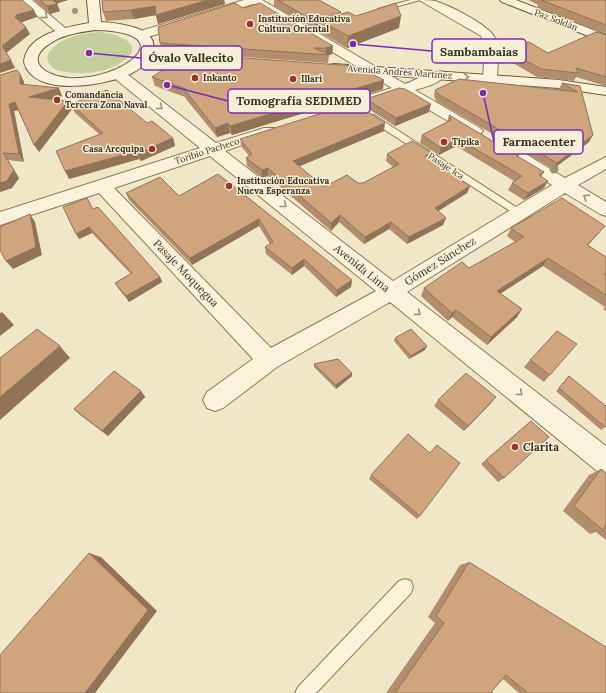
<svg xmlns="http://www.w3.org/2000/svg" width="606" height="693" font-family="Lora,serif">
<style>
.green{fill:#c5cf9b}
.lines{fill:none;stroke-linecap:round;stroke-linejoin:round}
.lane-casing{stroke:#8d7a5c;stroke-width:2}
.street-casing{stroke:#8d7a5c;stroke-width:2}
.secondary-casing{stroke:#6f5b3f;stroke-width:2}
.lane{fill:#faf3dc;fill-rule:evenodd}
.street{fill:#faf3dc;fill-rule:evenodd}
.secondary{fill:#faf3dc;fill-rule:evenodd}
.tree{fill:#94996f}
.wall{fill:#b28e6c}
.shaded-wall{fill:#917458}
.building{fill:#cfa57d;stroke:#917458}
.oneway{stroke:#9c927e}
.poi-dot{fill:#9e322a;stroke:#f7f0d8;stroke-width:1.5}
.labels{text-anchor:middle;stroke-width:3;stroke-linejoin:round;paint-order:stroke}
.far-poi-label{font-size:9px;font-weight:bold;fill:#3d3020;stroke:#f7f0d8;text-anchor:start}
.far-street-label{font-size:9px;fill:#3d3020;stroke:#f7f0d8}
.street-label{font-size:11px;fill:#3d3020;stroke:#f7f0d8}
.poi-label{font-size:11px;font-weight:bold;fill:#3d3020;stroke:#f7f0d8;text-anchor:start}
.leader{fill:none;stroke:#7b2cbf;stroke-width:1.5}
.callout-dot{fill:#7b2cbf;stroke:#f7f0d8;stroke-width:1.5}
.callout{fill:#f7f0d8;stroke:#7b2cbf;stroke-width:1.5}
.callout-label{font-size:12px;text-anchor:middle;font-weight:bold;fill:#3d3020}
</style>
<rect width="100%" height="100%" fill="#f0e7c8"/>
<path class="green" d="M98 32C114 33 150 43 122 62 106 73 84 75 66 72 56 71 48 67 47 56 56 38 79 34 98 32Z"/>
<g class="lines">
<defs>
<path id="lane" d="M410 0H420L381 11 378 9Z
M333 23 338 24 312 34 307 33Z
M368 115H374L522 211 524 213 522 215H516L368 119Z
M405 579 411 581 413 587 411 593 316 693H295L298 687 399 581Z"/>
<path id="street" d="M19 0H32L70 32 68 35H60Z
M244 0H262L405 84C416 80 433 70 443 72L445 75C439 84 425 87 415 90L480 128 483 131 480 134H470L402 94 331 116H321L319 113 321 110 392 88 253 4 145 38H137L135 35 137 32Z
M419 0C424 0 430 0 435 1 449 5 489 25 495 38 501 49 497 66 497 78L495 81H485L483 78 485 47 481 36Z
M118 70 123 71 216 143 264 128H274L277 131 274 134 225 151 393 281 552 185 512 161 510 157 512 153 518 152 524 153 565 178 606 157V169L578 185 606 202V216L600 214 565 193 407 292 606 446V475L597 471 390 302 277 367 223 408 215 411 207 408 203 400 207 392 253 359 99 193 0 225V212L200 148 113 77 111 74 113 71ZM210 156 376 291 271 348 114 188Z"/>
<path id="secondary" d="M87 0H99L101 22C116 23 162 27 152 52L192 54 197 55 199 58 197 61 192 62 148 59C144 65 139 70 132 73 109 85 33 99 24 62 26 34 67 27 89 23ZM95 30C186 32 122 82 68 78 41 75 23 58 54 41 66 34 81 32 95 30Z
M500 0H516L606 35V43L502 2Z
M334 64 559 80 606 87V95L559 88 329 71 327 68 329 65Z"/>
</defs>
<use href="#lane" class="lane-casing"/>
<use href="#street" class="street-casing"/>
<use href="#secondary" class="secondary-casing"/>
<use href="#lane" class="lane"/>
<use href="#street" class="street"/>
<use href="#secondary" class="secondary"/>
</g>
<g class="tree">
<circle cx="75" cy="11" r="3"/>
<circle cx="516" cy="152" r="4.5"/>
<circle cx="554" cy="169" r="4.5"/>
</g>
<path class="wall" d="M34 0H68L57 3 60 11 50 14Z
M102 0H224L225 4 158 24 156 15 134 19 106 21 103 12Z
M274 0H319L340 14 356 16 399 28 347 48 321 33V27L314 29 274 6Z
M529 0H606V34L537 7 538 5Z
M243 8 333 46 332 54 329 55 328 63 162 51 160 43Z
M606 35V86L576 77 574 81 537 77 504 58 507 50 548 53Z
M20 74 24 82V85L62 96 50 99 72 109 39 152 18 110 14 111 24 162 8 160 19 178 12 188 0 192V75Z
M152 77 383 89 232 135 230 133 217 137 186 99 185 97 155 86Z
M562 83 580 86 589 142 553 169 436 101 434 96 435 90H560L559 89Z
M366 99 429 112 395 126 365 107Z
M71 104 147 123 173 138 175 146 141 161 139 159 69 179 99 134 75 113Z
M449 115 544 172 541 177 544 188 524 200 508 190 512 183 514 181 456 146 439 155 420 143 422 135 447 122Z
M384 131 299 166 324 187 358 183H363L393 167 386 161 387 154 430 159 470 186 467 193 438 211 446 218 443 225 407 244 389 229 364 244 339 222 331 231 268 176 262 178 247 166 246 158 249 156 241 146 240 139Z
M218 174 352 280 351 287 336 297 304 266 292 275 266 254 265 247 270 244 259 226 192 265 129 200 126 193 179 196Z
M93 209 160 277 162 282 129 302 118 288 115 283 131 274 92 233 79 239Z
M511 228 598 234 588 245 606 257V275H605L606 276V311L603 309 605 307 543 266 500 294 522 309 517 317 487 345 452 317 448 321 421 296 424 288 469 268 515 242 507 236Z
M395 338 425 350 409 359 394 341Z
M530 360 550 375 544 382 524 367Z
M314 364 352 373V376L336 389 314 367Z
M569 376 606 426 601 430 556 391Z
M141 391 145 397 108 436 80 415 74 409Z
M438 400 491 403 464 431 434 406Z
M531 421 504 478 498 482 481 464Z
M601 469 606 473V540L596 532 590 534 563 511 589 475Z
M371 475 420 516 417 519 369 479Z
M469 562 606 693H519L503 679 491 692 493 693H386L435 623 428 617 460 565Z"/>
<path class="shaded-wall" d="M51 0H68L53 5Z
M208 0H224L225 4 158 24 156 15Z
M57 4 60 11 50 14 47 6Z
M155 6 157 15 134 19 131 10Z
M34 10 37 17 20 23 15 17 16 15Z
M341 12 340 20 321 21V27L314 29V21Z
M401 16 399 28 347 48 348 36Z
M26 27 30 34 5 54 2 46Z
M333 46 332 54 329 55 326 54V48Z
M11 60 15 68 0 73V64Z
M20 74 24 82V92L20 84Z
M384 80 383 89 232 135 230 126Z
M59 88 62 96 33 105 29 97Z
M68 101 72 109 39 152 34 145Z
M15 102 19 110 14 111 24 162 19 154 9 104Z
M431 104 429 112 395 126 396 118Z
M228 123 230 133 217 137 215 128Z
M385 123 384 131 293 169V161Z
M593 135 589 142 553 169 557 163Z
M173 138 175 146 141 161 138 153Z
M458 139 456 146 439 155 441 148Z
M137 151 139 159 69 179 65 171Z
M432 153 429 160 425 156Z
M268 168V176L262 178V170Z
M14 170 19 178 12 188 0 192V183Z
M548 181 544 188 524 200 528 193Z
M470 186 467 193 432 215 435 208Z
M30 214 35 222 42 255 13 269 6 261Z
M340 215 339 222 331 231V223Z
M446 218 443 225 407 244 409 237Z
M259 219V226L192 265 190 258Z
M391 222 389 229 364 244 365 237Z
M605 226 598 234 581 253 587 245Z
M89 227 92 233 79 239 76 234Z
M548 258 543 266 492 299 497 291Z
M304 259V266L292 275V268Z
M160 277 162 282 129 302 126 296Z
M352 280 351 287 336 297 337 290Z
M522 309 517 317 487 345 491 337Z
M456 310 452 317 448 321 452 313Z
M2 312 14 325 0 336V313Z
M60 346 70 358 0 420V397Z
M427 346 425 350 409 359 411 356Z
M352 373V376L336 389V385Z
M141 391 145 397 108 436 102 431Z
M496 397 491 403 464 431 468 426Z
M89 553 101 557 157 611 95 693H85Z"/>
<path class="building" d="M0 0H22L34 10 16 15 15 17 26 27 2 46 11 60 0 64Z
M40 0H53L57 4 47 6Z
M102 0H208L156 15 155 6 131 10 103 12Z
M278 0H319L341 12 314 21Z
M541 0H606V25Z
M235 3 243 8 260 3 333 46 326 48H314L329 55 160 43 158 27Z
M396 3 401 16 348 36 321 21 348 12 356 16Z
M596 32 606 35V77L576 68 578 73 541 69 507 50 529 42 548 53Z
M162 52 355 66 384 80 230 126 228 123 215 128 184 89H186L152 77 164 69Z
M17 70 20 74V84L59 88 29 97 68 101 34 145 15 102 9 104 19 154 3 153 14 170 7 181 0 183V75Z
M459 79 578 92 562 83 580 86 593 135 557 163 438 94 435 90Z
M399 88 405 89 431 104 396 118 366 99Z
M107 90 147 123 152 121 173 138 138 153 137 151 65 171 56 151 103 133 71 104Z
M354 103 385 123 293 161 324 187 347 175 358 183H363L399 164 387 154 412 141 432 153 425 156 470 186 435 208 446 218 409 237 391 222 365 237 340 215 331 223 268 168 262 170 246 158 252 154 240 139Z
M449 115 544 172 539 175 548 181 528 193 512 183 522 176 458 139 441 148 422 135 451 120Z
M218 174 352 280 337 290 304 259 292 268 265 247 273 242 259 219 190 258 126 193 160 177 179 196Z
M87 198 93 209 98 207 160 277 126 296 115 283 132 273 89 227 76 234 63 207Z
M562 198 605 226 587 245 606 257V273L604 274 606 276V295L548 258 497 291 522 309 491 337 456 310 452 313 424 288 462 262 469 268 524 237 511 228Z
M30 214 36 247 6 261 0 250V227Z
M37 329 60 346 0 397V358Z
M411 329 427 346 411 356 395 338Z
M557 331 577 344 550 375 530 360Z
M338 359 352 373 336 385 314 364Z
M114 371 141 391 102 431 74 409Z
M466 373 496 397 468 426 438 400Z
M569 376 606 406V426L605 427 559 388Z
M531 421 549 437 504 478 486 460Z
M408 434 430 453 437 445 460 463 420 516 371 475Z
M601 469 606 473V525L603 530 574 506Z
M89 553 148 610 85 693H0V655Z
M469 562 606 647V693H528L506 675 491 692 493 693H395L444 623 436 616Z"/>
<defs><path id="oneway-chevron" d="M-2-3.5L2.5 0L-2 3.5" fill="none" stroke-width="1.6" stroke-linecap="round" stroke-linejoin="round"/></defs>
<g class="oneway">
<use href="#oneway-chevron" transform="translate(45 16) rotate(40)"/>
<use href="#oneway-chevron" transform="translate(466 77) rotate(3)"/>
<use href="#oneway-chevron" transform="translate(160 107) rotate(38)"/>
<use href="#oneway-chevron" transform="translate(586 197) rotate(-149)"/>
<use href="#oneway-chevron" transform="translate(284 205) rotate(39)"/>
<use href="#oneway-chevron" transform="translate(418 313) rotate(38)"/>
<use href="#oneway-chevron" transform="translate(520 393) rotate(38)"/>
</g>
<g class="poi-dot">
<circle cx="250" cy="24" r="4"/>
<circle cx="195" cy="78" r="4"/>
<circle cx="293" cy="79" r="4"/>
<circle cx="57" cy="100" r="4"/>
<circle cx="444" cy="142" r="4"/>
<circle cx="152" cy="149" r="4"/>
<circle cx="229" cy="186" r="4"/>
<circle cx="515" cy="447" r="4"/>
</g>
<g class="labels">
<g class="far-poi-label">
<text x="258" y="22">Institución Educativa<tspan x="258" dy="10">Cultura Oriental</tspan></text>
<text x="203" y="81">Inkanto</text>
<text x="301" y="82">Illari</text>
<text x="65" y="98">Comandancia<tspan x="65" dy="10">Tercera Zona Naval</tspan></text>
<text x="452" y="145">Tipika</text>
<text x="144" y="152" text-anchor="end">Casa Arequipa</text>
<text x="237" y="184">Institución Educativa<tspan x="237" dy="10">Nueva Esperanza</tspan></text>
</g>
<g class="far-street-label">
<text transform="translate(556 20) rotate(21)" y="3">Paz Soldán</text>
<text transform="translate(400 72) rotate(4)" y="3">Avenida Andrés Martínez</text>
<text transform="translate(207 151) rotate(-18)" y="3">Toribio Pacheco</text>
<text transform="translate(446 166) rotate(33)" y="3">Pasaje Ica</text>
</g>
<g class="street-label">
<text transform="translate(440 261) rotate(-32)" y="4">Gómez Sánchez</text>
<text transform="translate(362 268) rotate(39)" y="4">Avenida Lima</text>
<text transform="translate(186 273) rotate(46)" y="4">Pasaje Moquegua</text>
</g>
<g class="poi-label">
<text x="523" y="451">Clarita</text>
</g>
</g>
<path class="leader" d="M353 44L432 51M89 53L141 58M167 85L228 101M483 93L494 142"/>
<g class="callout-dot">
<circle cx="353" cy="44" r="4"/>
<circle cx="89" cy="53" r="4"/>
<circle cx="167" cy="85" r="4"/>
<circle cx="483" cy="93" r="4"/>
</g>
<g class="callout">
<rect x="432" y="39" width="94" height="24" rx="4"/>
<rect x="141" y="46" width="101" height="24" rx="4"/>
<rect x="228" y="89" width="142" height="24" rx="4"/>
<rect x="494" y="130" width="89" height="24" rx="4"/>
</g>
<g class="callout-label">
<text x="479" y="56">Sambambaias</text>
<text x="191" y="62">Óvalo Vallecito</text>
<text x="299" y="105">Tomografía SEDIMED</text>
<text x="539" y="146">Farmacenter</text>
</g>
</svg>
